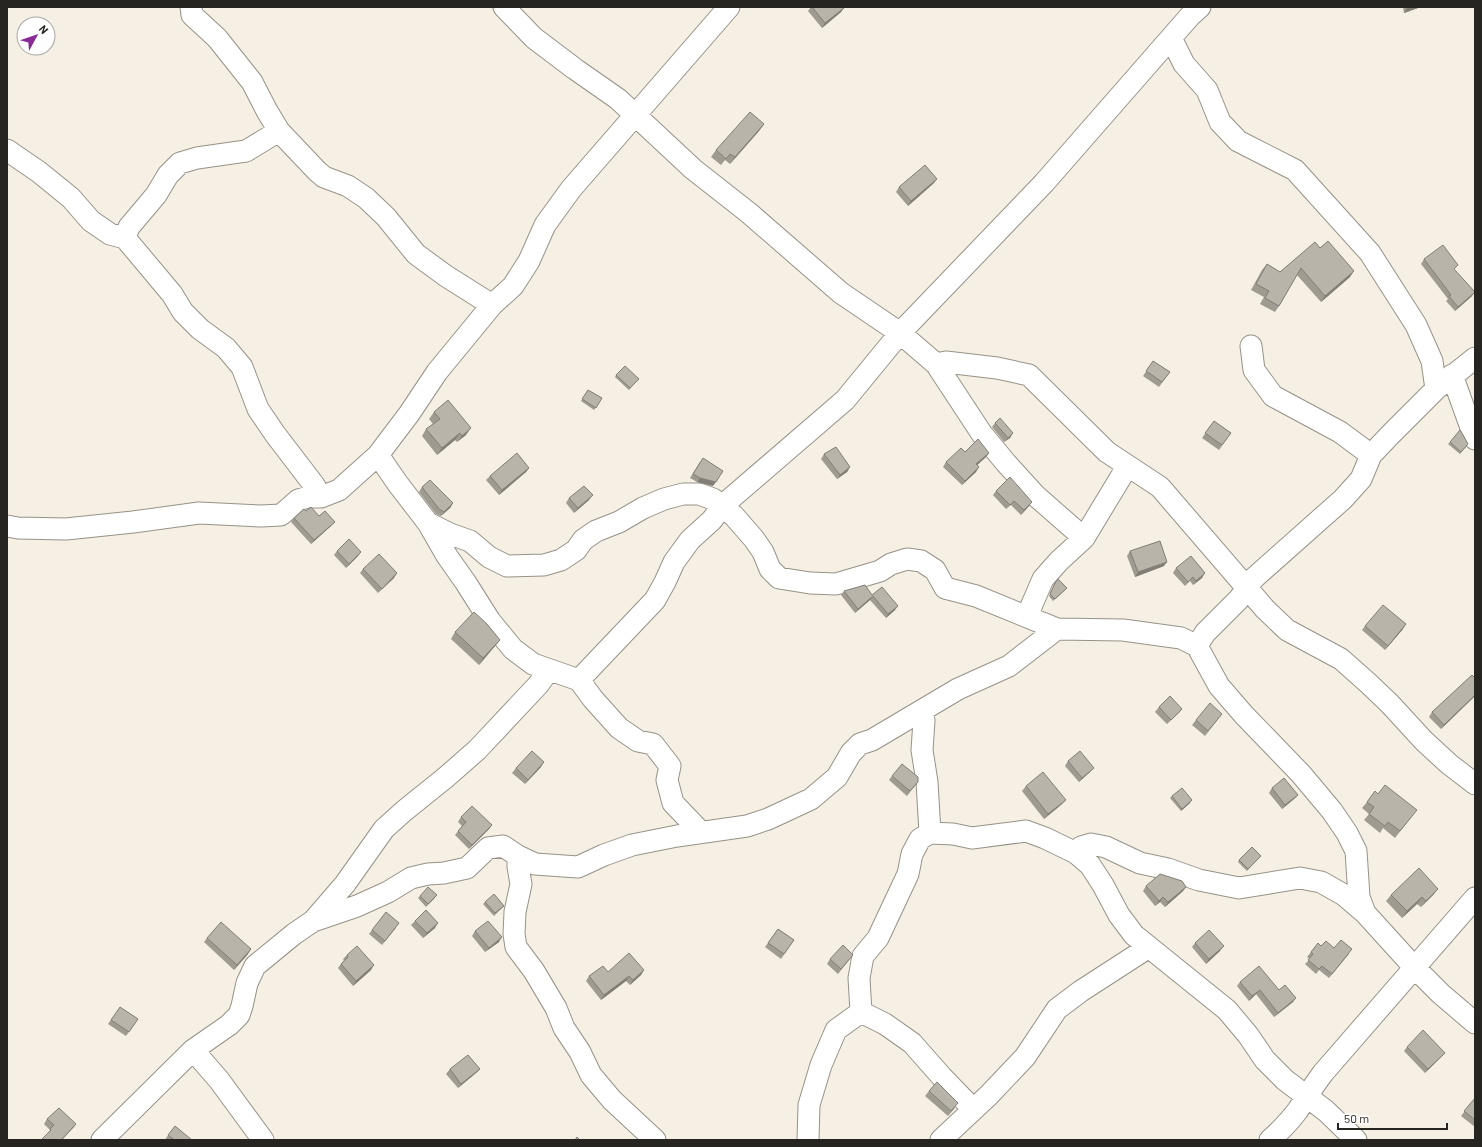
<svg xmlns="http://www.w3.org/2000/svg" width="1482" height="1147" font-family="Barlow,sans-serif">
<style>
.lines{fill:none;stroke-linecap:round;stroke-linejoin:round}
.minor-casing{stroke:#979288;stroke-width:23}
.minor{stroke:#fff;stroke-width:21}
.wall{fill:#9f9b91}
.shaded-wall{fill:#827e76}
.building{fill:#b9b4a9;stroke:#827e76}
</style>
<rect width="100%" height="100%" fill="#f5efe4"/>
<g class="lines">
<defs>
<path id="minor" d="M191 7 192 15 217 38 252 82 267 111 279 131 317 171 324 177 348 186 366 198 386 217 416 254 446 276 492 305
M504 7 534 38 575 69 618 99 693 169 749 213 841 293 900 333 1044 183 1190 16 1200 7
M1171 38 1184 64 1207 90 1220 122 1238 141 1295 170 1370 253 1416 325 1432 361 1436 389
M7 150 39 172 71 198 91 221 110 234 125 238 172 294 183 312 200 329 226 348 242 367 258 409 275 434 314 485 321 497
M125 238 129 227 156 195 168 175 180 163 197 158 246 151 279 131
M1251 346 1254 370 1273 396 1340 432 1371 455
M936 364 946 362 997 368 1029 375 1107 452 1160 487 1265 609 1287 630 1341 659 1368 683 1390 704 1424 741 1449 764 1475 784
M1452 375 1475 439
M378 455 398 484 428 523 450 534 470 541 489 557 507 566 544 565 561 560 576 550 583 540 596 531 619 522 643 508 664 499 683 494H699L713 499 734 516 754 539 763 552 770 569 779 578 810 583 836 584 880 571 891 564 907 559 921 561 935 570 945 588 976 596 1057 629 1123 630 1181 638 1197 646 1219 686 1244 715 1301 774 1332 811 1347 833 1356 851 1359 897 1365 913 1414 967 1441 994 1475 1023
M428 523 447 556 466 583 490 621 513 649 533 664 579 680 593 699 619 728 638 741 653 744 670 766 667 780 673 803 696 827 699 833
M7 526 18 528 66 529 133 522 199 513 261 516 281 515 298 500 308 497H321L339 490 378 455 409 414 437 372 492 305 513 286 529 261 545 225 571 189 729 7
M1027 616 1043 579 1059 561 1084 538 1127 467
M1197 646 1205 633 1239 599 1254 578 1343 499 1361 479 1371 455 1391 434 1436 389 1475 358
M579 680 655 600 665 582 674 562 690 540 712 520 722 506 845 400 900 333 936 364 982 434 1006 463 1036 496 1084 538
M922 711 924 721 922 750 927 782 930 833
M1076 853 1081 847 1091 844 1106 847 1140 863 1168 869 1199 880 1239 888 1300 878 1321 882 1344 895 1365 913
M518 856V867L521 884 515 912 514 934 516 947 534 971 556 1008 564 1028 580 1052 591 1075 612 1100 655 1140
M313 921 357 906 388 892 411 878 428 874 444 873 467 868 488 848 503 846 518 856 535 864 578 867 604 855 632 845 677 836 747 826 768 819 811 799 837 777 851 753 860 744 872 740 958 689 1009 666 1057 629
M861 1012 859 978 863 956 878 938 908 874 912 854 920 839 930 833 953 834 972 838 1026 831 1045 838 1076 853 1090 865 1103 885 1119 915 1134 935 1227 1010 1248 1035 1265 1060 1285 1080 1326 1111 1356 1140
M861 1012 885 1024 912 1043 942 1077 973 1109
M193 1050 219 1080 263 1140
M102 1140 193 1050 229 1025 239 1015 242 1006 247 983 255 966 294 934 313 921 345 884 384 829 404 811 445 778 477 750 538 685 549 670
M808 1140 809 1105 821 1065 836 1030 861 1012
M941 1140 989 1095 1025 1057 1057 1009 1081 991 1149 947
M1270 1140C1280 1131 1290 1121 1298 1110 1306 1098 1314 1085 1323 1073L1475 898"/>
</defs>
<use href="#minor" class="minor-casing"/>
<use href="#minor" class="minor"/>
</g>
<path class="wall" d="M811 7H844V8L841 12 822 28 808 11Z
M1403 7H1419L1418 8 1404 13Z
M764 124 759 131 730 164 725 160 721 165 711 157 716 150Z
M934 183 908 206 896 192 899 187Z
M1320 248 1350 277 1321 302 1297 275 1279 306 1275 312 1260 304 1264 297 1251 290 1262 270 1267 264 1280 272Z
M1424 259 1455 270 1472 296 1455 311 1446 301 1448 299 1421 264Z
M1153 361 1170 372 1159 387 1143 376Z
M616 375 637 381 629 390 615 377Z
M588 390 602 398 594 410 581 401Z
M434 412 466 435 457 442 455 440 437 455 422 436 426 429 433 424 429 419Z
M1214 421 1231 433 1219 450 1202 438Z
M995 423 1010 438 1004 442 992 427Z
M1450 442 1466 447 1460 454 1448 444Z
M965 452 989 453 986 457 977 465 976 472 962 485 943 467 946 462Z
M824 454 850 467 847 472 837 479 821 459Z
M700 462 713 486 697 482 690 478Z
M529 468 526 472 499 495 486 480 490 476Z
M422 487 453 503 450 508 441 516 436 514 419 492Z
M996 491 1029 506 1021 515 1011 505 1006 509 993 495Z
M569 498 589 500 574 513 566 503Z
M306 511 319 516 331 526 311 544 291 522 294 518Z
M337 551 361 552 358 556 346 568 334 555Z
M1130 551 1164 566 1135 577 1127 556Z
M1176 568 1202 578 1193 585 1190 581 1185 586 1173 573Z
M363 569 394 578 378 593 360 573Z
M1055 583 1065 590 1053 601 1049 596Z
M844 591 872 595 895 610 886 618 870 600 855 613 841 595Z
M1365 626 1403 629 1385 650 1362 630Z
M455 632 500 640 495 646 479 665 451 639Z
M1475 696 1441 729 1429 717 1432 712Z
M1159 707 1182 709 1179 713 1167 724 1155 712Z
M1219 718 1205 736 1192 725 1196 720Z
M1068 761 1090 772 1079 782 1065 766Z
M541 767 525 784 512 773 516 768Z
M892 776 918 782 907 796 889 780Z
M1026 786 1062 804 1044 819 1022 791Z
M1272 788 1298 795 1294 799 1282 809 1269 793Z
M1378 794 1412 816 1395 838 1383 828 1380 833 1364 820 1369 814 1362 808 1367 802Z
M1172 796 1190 803 1181 811 1170 798Z
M461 817 492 825 489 829 469 849 455 835 462 826 458 822Z
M1259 858 1247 871 1238 862 1239 860Z
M1146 886 1186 887 1183 891 1165 907 1160 902 1155 906 1143 891Z
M1438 889 1433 895 1421 907 1417 904 1402 918 1386 901 1391 895Z
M420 896 435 898 426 907 418 898Z
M485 902 504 906 494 916 483 904Z
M415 921 435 928 423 938 411 925Z
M396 928 382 945 369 934 372 930Z
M778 929 794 940 781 959 765 947Z
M475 931 499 942 485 952 472 936Z
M207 938 248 954 234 970 204 942Z
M1195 943 1220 951 1206 964 1192 947Z
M1321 946 1334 948 1349 954 1329 978 1319 970 1316 974 1305 964 1310 959 1307 957 1311 952Z
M347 955 371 970 353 986 338 968 344 960 343 959Z
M830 959H850L838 974 827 964Z
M644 970 641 975 630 985 626 981 601 1000 586 981 589 976 608 972Z
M1240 982 1279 990 1293 1002 1274 1017 1256 994 1249 1001 1237 986Z
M120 1007 138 1019 126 1036 108 1024Z
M1407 1047 1445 1053 1425 1073 1404 1051Z
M450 1069H480L476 1073 458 1088 446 1074Z
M929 1091 955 1108 948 1116 925 1096Z
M1475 1098V1127L1461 1116Z
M47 1119 76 1124 73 1128 47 1134 50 1130 44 1124Z
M168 1135 192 1140H165Z"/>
<path class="shaded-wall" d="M1411 7H1419L1418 8 1404 13 1407 8Z
M844 8 841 12 822 28 825 23Z
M764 124 759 131 730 164 735 157Z
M937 179 934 183 908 206 911 201Z
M1354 271 1350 277 1321 302 1325 296Z
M1475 292 1472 296 1455 311 1458 307Z
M471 428 466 435 457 442 462 436Z
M460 433 455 440 437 455 442 448Z
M1013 433 1010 438 1004 442Z
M989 453 986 457 973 469 976 464Z
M850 467 847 472 837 479 840 475Z
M979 467 976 472 962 485 965 481Z
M529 468 526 472 499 495 502 490Z
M700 478 716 482 713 486 697 482Z
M593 495 589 500 574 513 578 508Z
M1032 502 1029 506 1021 515 1024 510Z
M453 503 450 508 441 516 444 512Z
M335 522 331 526 311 544 314 540Z
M361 552 358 556 346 568 349 564Z
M1167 562 1164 566 1135 577 1138 572Z
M397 573 394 578 378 593 382 589Z
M1205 573 1202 578 1193 585 1196 581Z
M873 596 870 600 855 613 858 609Z
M898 606 895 610 886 618 888 614Z
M1406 624 1403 629 1385 650 1388 646Z
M500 640 495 646 479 665 483 658Z
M1475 695V696L1441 729 1444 725Z
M544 762 541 767 525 784 528 780Z
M1094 768 1090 772 1079 782 1082 778Z
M1298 795 1294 799 1282 809 1285 805Z
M1066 800 1062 804 1044 819 1048 814Z
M1192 800 1190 803 1181 811 1182 809Z
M492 825 489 829 469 849 472 845Z
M1186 887 1183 891 1165 907 1168 902Z
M1438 889 1433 895 1421 907 1426 901Z
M1163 897 1160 902 1155 906 1159 901Z
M1422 897 1417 904 1402 918 1407 911Z
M438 923 435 928 423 938 427 933Z
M502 937 499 942 485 952 489 948Z
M1224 946 1220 951 1206 964 1209 959Z
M251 949 248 954 234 970 237 965Z
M374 965 371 970 353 986 356 981Z
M644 970 641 975 630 985 633 980Z
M629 976 626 981 601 1000 604 995Z
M1260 990 1249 1001 1252 996Z
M1296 998 1293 1002 1274 1017 1278 1013Z
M1445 1053 1425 1073 1428 1069Z
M480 1069 476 1073 458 1088 461 1084Z
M76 1124 73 1128 62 1140H61Z"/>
<path class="building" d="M812 7H844V8L825 23Z
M750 112 764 124 735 157 730 154 726 159 716 150Z
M925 165 937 179 911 201 899 187Z
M1328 241 1354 271 1325 296 1301 268 1279 306 1265 298 1269 291 1256 284 1267 264 1280 272 1315 242 1320 248Z
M1443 245 1458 265 1454 269 1475 292 1458 307 1449 296 1451 295 1424 259Z
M1153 361 1170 372 1162 382 1146 371Z
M625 366 639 379 630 388 616 375Z
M588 390 602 398 596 408 582 399Z
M448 400 471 428 462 436 460 433 442 448 426 429 440 419 434 412Z
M1000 418 1013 433 1008 438 995 423Z
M1214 421 1231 433 1222 445 1205 433Z
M1460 430 1462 433 1468 444 1461 452 1450 442Z
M978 439 989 453 976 464 979 467 965 481 946 462 961 448 965 452Z
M836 447 850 467 840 475 824 454Z
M517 453 529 468 502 490 490 476Z
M703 458 723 471 716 482 700 478 693 474Z
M1010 477 1032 502 1024 510 1014 501 1010 505 996 491Z
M430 480 453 503 444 512 439 509 422 487Z
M584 486 593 495 578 508 569 498Z
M311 507 319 516 325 511 335 522 314 540 294 518 304 509 306 511Z
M349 539 361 552 349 564 337 551Z
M1160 541 1167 562 1138 572 1130 551Z
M379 554 397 573 382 589 363 569Z
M1191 556 1205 573 1196 581 1193 577 1188 582 1176 568Z
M1058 579 1067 588 1055 599 1050 594 1055 583Z
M865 585 872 595 882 587 898 606 888 614 873 596 858 609 844 591Z
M1383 605 1406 624 1388 646 1365 626Z
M474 612 487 624 500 640 483 658 455 632Z
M1472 675 1475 678V695L1444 725 1432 712Z
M1170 696 1182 709 1171 720 1159 707Z
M1210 703 1222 714 1208 731 1196 720Z
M532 751 544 762 528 780 516 768Z
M1080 751 1094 768 1082 778 1068 761Z
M902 764 918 777V782L910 791 892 776Z
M1043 772 1066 800 1048 814 1026 786Z
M1284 778 1298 795 1285 805 1272 788Z
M1385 785 1417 810 1400 831 1388 822 1385 826 1369 814 1374 807 1367 802 1375 791 1378 794Z
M1182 788 1192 800 1182 809 1172 796Z
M472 806 492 825 472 845 458 831 466 822 461 817Z
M1252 847 1261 856 1248 869 1239 860Z
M1419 868 1438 889 1426 901 1422 897 1407 911 1391 895Z
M1160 874 1182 881 1186 887 1168 902 1163 897 1159 901 1146 886Z
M428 887 437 895 428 904 420 896Z
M494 894 504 906 495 913 485 902Z
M426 910 438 923 427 933 415 921Z
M386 912 399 923 385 941 372 930Z
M488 921 502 937 489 948 475 931Z
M221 922 251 949 237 965 207 938Z
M778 929 794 940 784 954 768 943Z
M1209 930 1224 946 1209 959 1195 943Z
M1341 940 1352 949 1332 974 1322 966 1319 969 1308 960 1313 954 1311 952 1318 943 1321 946 1326 941 1334 948Z
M843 945 853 955 841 969 830 959Z
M357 946 374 965 356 981 341 964 348 957 347 955Z
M629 953 644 970 633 980 629 976 604 995 589 976 603 966 608 972Z
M1259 966 1279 990 1285 985 1296 998 1278 1013 1260 990 1252 996 1240 982Z
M120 1007 138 1019 129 1032 111 1020Z
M1423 1030 1445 1053 1428 1069 1407 1047Z
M468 1055 480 1069 461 1084 450 1069Z
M937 1082 958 1103 951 1111 929 1091Z
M1475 1098V1120L1464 1111Z
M59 1108 76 1124 61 1140H41L51 1130 50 1129 54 1125 47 1119Z
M175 1126 192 1140H172L173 1139 168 1135Z
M577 1137 580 1140H575Z"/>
<rect width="1482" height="1147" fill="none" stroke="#272521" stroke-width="16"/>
<g transform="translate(36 36) rotate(50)"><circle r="19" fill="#ffffff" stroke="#a9a8a6"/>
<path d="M0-3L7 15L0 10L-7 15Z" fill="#882b96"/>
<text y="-6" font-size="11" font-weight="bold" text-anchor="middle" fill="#272521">N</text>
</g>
<path d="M1338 1123v6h109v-6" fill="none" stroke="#272521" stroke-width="2"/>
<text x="1344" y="1123" font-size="12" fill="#272521" stroke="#ffffff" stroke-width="3" paint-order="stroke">50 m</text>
</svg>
